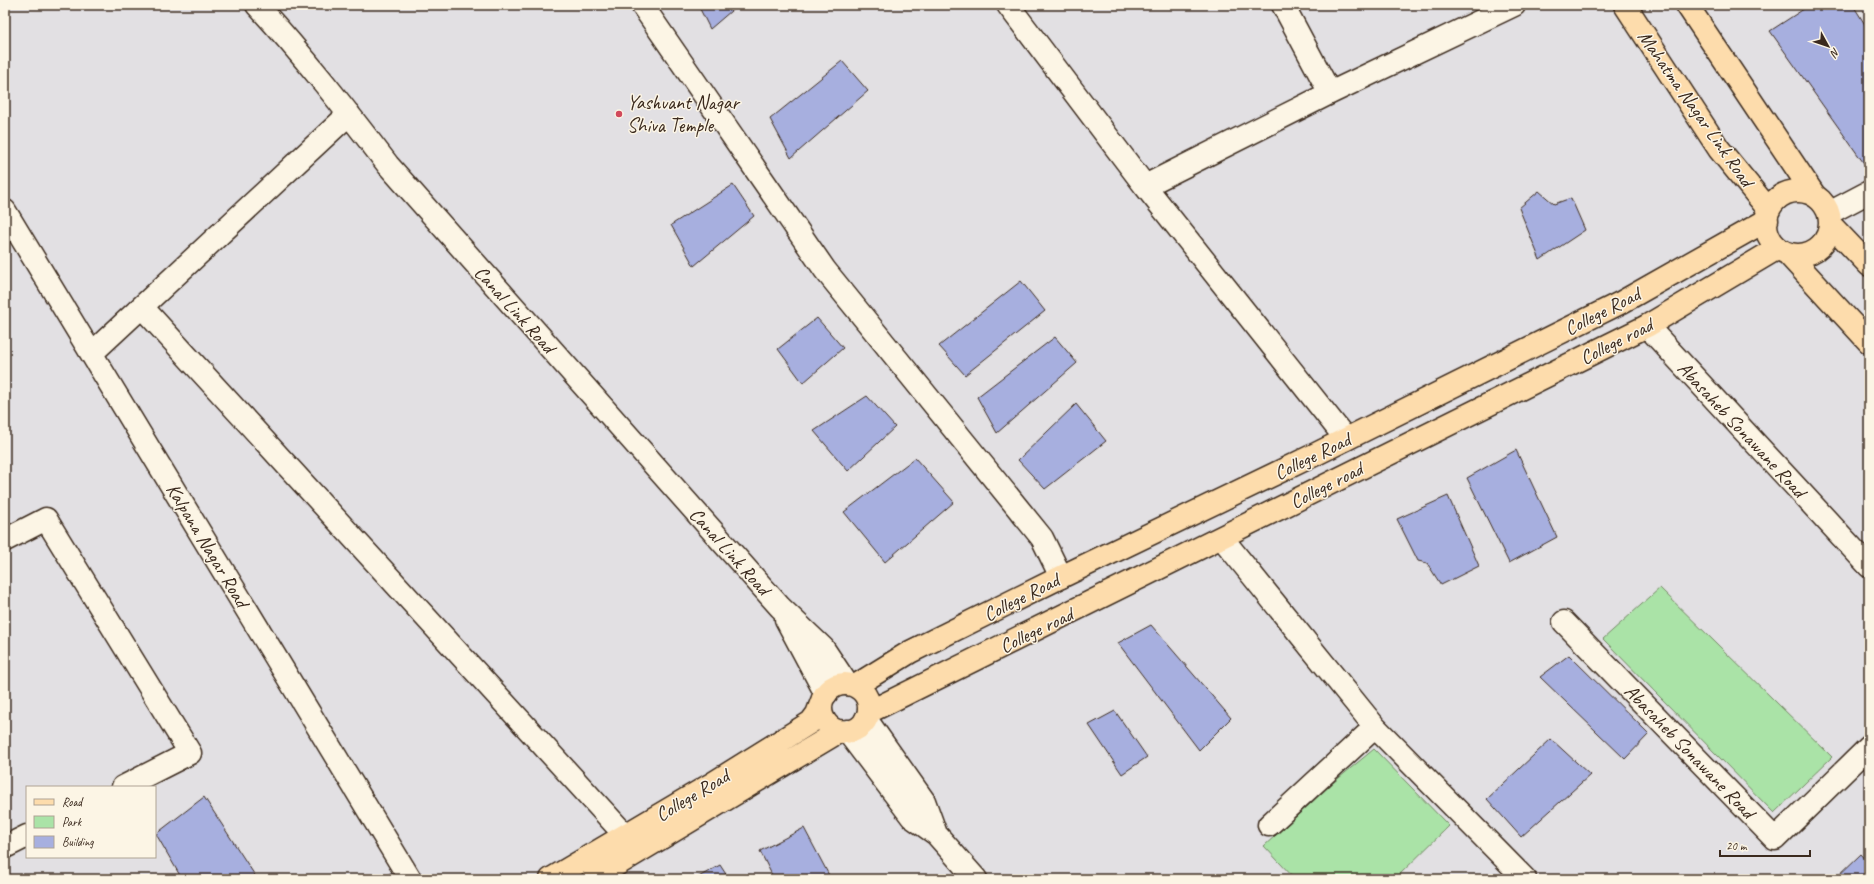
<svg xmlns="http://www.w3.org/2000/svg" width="1874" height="884" font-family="Caveat,sans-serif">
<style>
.green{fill:#aae3a7;stroke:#728662}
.building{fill:#a7afdf;stroke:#3b2a1e}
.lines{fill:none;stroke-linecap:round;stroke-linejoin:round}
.minor-casing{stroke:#3b2a1e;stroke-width:25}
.major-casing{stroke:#3b2a1e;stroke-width:25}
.minor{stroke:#fcf5e5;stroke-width:22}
.major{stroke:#fddcac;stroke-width:22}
.poi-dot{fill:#d1495b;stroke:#fcf5e5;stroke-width:1.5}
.labels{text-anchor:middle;stroke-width:3;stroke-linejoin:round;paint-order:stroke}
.poi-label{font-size:20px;fill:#3b2a1e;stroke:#fcf5e5;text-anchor:start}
.street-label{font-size:20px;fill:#3b2a1e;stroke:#fcf5e5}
</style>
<rect width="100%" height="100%" fill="#e2e0e3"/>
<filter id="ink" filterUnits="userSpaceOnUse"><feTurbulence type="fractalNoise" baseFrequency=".025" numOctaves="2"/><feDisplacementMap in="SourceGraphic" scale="8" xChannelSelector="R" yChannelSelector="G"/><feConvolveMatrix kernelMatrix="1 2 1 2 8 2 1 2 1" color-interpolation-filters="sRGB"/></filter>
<g filter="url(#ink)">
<path class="green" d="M1660 588 1832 757 1774 813 1603 639Z
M1374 749 1449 826 1395 879H1295L1264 846 1334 782Z"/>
<path class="building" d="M698 5H738L710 29Z
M1810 5H1853L1869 31 1868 169 1770 31Z
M842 61 868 91 791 158 770 119Z
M733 185 754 216 694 266 671 225Z
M1539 191 1554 204 1571 198 1585 230 1540 260 1519 208Z
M1021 281 1045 311 965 375 939 346Z
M817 318 843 348 803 383 778 349Z
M1055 337 1077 363 997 433 977 397Z
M867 396 895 427 848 471 814 431Z
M1076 404 1106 441 1045 489 1018 460Z
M1516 450 1557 537 1509 563 1467 478Z
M915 458 954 502 885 562 844 512Z
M1448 496 1479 566 1441 585 1427 563 1418 561 1397 519Z
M1151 625 1231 718 1199 750 1118 643Z
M1569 655 1649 734 1625 759 1540 677Z
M1115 711 1147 757 1122 774 1089 725Z
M1551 739 1590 775 1521 837 1487 799Z
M204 797 256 877 252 879H182L156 834Z
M804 828 831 879H774L760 851Z
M1861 854 1869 863V879H1835Z
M720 865 729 879H695Z
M396 870 401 879H380Z"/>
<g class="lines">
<defs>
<path id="minor" d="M257 5C304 56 346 110 388 165L780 607 823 648 847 684
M642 5 825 270 1042 538 1061 577
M1008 5 1145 186 1346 439
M1283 5 1330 93
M1145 186 1330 93 1514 5
M5 211 410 879
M1829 213 1869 192
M142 307 625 835
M1647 326 1869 566
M92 353 349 114
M1222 538 1375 727 1525 879
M5 540 46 519 190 753 123 787
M786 619 826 694
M1564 622 1775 839 1869 747
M866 719 924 801 936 834
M847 731 912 817 936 834 976 879
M1269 825 1375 727
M5 847 27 836"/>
<path id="major" d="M1625 5 1719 149 1769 210
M1687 5 1815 196
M1766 223a32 32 0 1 1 64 0a32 32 0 1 1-64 0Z
M1830 224 1869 265
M1787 253 1869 342
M821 708a24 24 0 1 1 48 0a24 24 0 1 1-48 0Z
M855 686 910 652 1061 577 1314 455 1622 302 1767 220
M869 712 1647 326 1778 248
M551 879 710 785 811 722 817 714 822 701
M593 879 840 731"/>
</defs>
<use href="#minor" class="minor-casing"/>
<use href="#major" class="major-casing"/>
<use href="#minor" class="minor"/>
<use href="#major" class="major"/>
</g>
</g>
<circle class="poi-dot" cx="619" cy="114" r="4"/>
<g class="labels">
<g class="poi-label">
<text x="627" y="109">Yashvant Nagar<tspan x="627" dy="23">Shiva Temple</tspan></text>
</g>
<g class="street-label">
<text transform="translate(1696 108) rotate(55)" y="7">Mahatma Nagar Link Road</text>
<text transform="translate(515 309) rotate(48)" y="7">Canal Link Road</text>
<text transform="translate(1602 311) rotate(-27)" y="7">College Road</text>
<text transform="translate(1616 341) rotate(-27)" y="7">College road</text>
<text transform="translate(1742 429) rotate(47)" y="7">Abasaheb Sonawane Road</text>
<text transform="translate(1312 456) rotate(-26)" y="7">College Road</text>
<text transform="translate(1326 485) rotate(-27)" y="7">College road</text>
<text transform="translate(208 545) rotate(59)" y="7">Kalpana Nagar Road</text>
<text transform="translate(730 551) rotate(48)" y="7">Canal Link Road</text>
<text transform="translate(1021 597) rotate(-27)" y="7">College Road</text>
<text transform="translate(1036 630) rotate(-26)" y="7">College road</text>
<text transform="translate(1690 751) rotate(46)" y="7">Abasaheb Sonawane Road</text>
<text transform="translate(692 795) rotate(-31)" y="7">College Road</text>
</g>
</g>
<rect width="1874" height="884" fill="none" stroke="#fcf5e5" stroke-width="20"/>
<rect x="10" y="10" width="1854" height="864" fill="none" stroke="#3b2a1e" stroke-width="1.5" filter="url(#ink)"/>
<rect x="26" y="786" width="130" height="72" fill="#fcf5e5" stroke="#afa495"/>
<rect x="34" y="799" width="20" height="6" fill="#fddcac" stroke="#afa495"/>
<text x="62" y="806" font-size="12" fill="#3b2a1e">Road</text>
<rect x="34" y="816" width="20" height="12" fill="#aae3a7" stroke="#afa495"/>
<text x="62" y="826" font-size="12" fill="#3b2a1e">Park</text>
<rect x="34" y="836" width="20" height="12" fill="#a7afdf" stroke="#afa495"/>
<text x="62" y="846" font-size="12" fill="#3b2a1e">Building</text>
<g transform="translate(1828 46) rotate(130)" stroke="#fcf5e5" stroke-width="3" paint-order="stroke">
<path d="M0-3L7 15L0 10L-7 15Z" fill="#3b2a1e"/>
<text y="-6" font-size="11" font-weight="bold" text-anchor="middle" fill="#3b2a1e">N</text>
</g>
<path d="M1720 850v6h90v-6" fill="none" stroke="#3b2a1e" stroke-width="2"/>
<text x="1726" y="850" font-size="12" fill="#3b2a1e" stroke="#fcf5e5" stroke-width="3" paint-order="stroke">20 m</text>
</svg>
